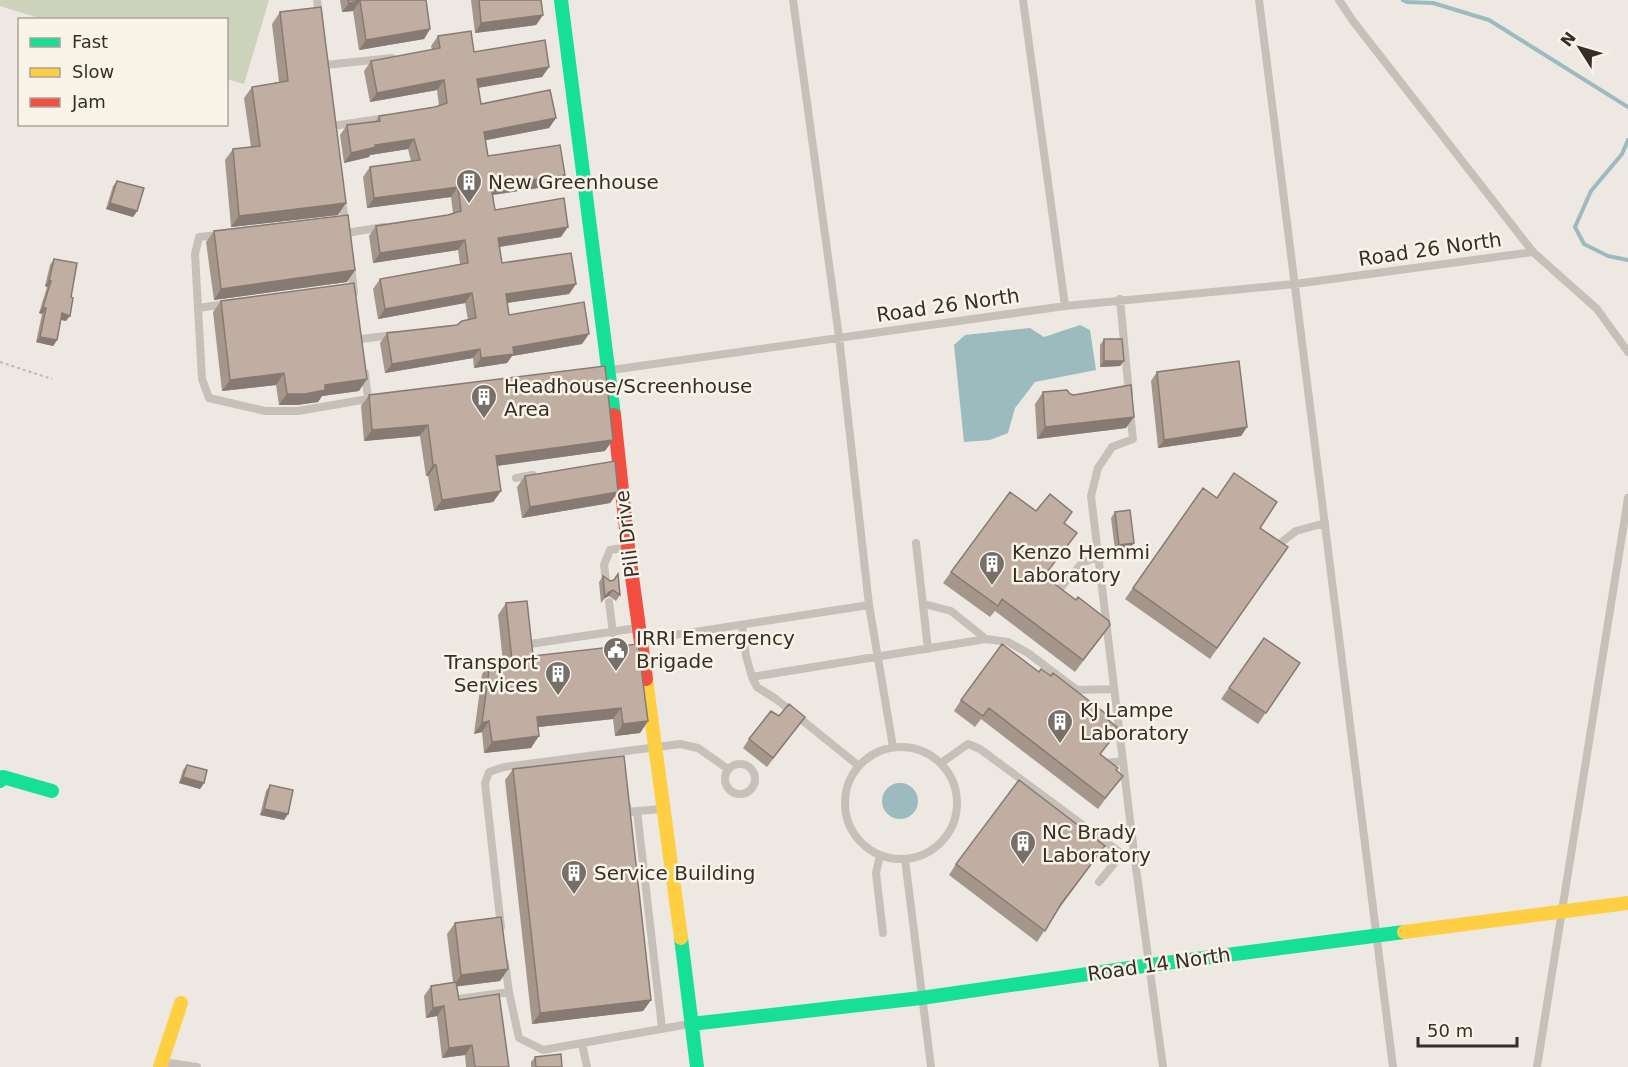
<svg xmlns="http://www.w3.org/2000/svg" width="1628" height="1067" font-family="'DejaVu Sans',sans-serif">
<style>
.green{fill:#ccd3ba}
.water{fill:#9cbbbe}
.lines{fill:none;stroke-linecap:round;stroke-linejoin:round}
.stream{stroke:#9cbbbe;stroke-width:4}
.path{stroke:#bfb9b2;stroke-width:2;stroke-dasharray:3 3;stroke-linecap:butt}
.lane{stroke:#c6c0b9;stroke-width:8}
.fast{stroke:#16e098;stroke-width:14}
.slow{stroke:#ffcf43;stroke-width:14}
.jam{stroke:#f24e42;stroke-width:14}
.wall{fill:#a5968c}
.shaded-wall{fill:#867a72}
.building{fill:#c0aea3;stroke:#867a72;stroke-width:1.5}
.labels{text-anchor:middle;stroke-width:5;stroke-linejoin:round;paint-order:stroke}
.poi-label{font-size:20px;fill:#372e28;stroke:#f9f3e8;text-anchor:start}
.street-label{font-size:20px;fill:#372e28;stroke:#f9f3e8}
</style>
<rect width="100%" height="100%" fill="#ede8e1"/>
<path class="green" d="M0 0H269L244 84 227 79 226 20 42 19 0 6Z"/>
<path class="water" d="M1080 325 1090 330 1096 370 1035 382 1015 408 1008 433 990 440 964 442 954 345 965 335 1030 328 1044 337Z
M882 801a18 18 0 1 1 36 0a18 18 0 1 1-36 0Z"/>
<g class="lines">
<path class="stream" d="M1403 0 1407 2 1433 3 1489 20 1628 107
M1628 140 1622 154 1591 191 1575 227 1584 244 1608 256 1628 260"/>
<path class="path" d="M0 362 52 379"/>
<path class="lane" d="M317 0 319 16
M793 0 839 337 869 605 893 747
M1023 0 1065 306
M1259 0 1393 1067
M1339 0 1353 21 1533 252 1597 309 1628 352
M325 65 392 58
M333 126 385 118
M342 198 345 225
M346 233 384 227
M218 235 199 237 195 254 202 379 209 398 265 411H298L368 399 365 373
M351 266 354 293
M1120 299 1129 394
M198 308 226 304
M360 339 394 335
M611 370 1065 306 1295 284 1533 252
M1130 412 1133 439 1112 447 1098 468 1091 496 1134 853 1163 1067
M516 478 533 475
M916 543 928 649
M1274 548 1296 531 1325 523
M606 581 604 565 610 550 628 547
M1056 593 1082 563 1099 556
M609 602 613 633
M924 604 951 611 986 639
M742 625 746 656 752 677 757 687 776 699 859 766
M642 640 869 605
M530 644 637 628
M752 677 986 639 1008 642 1028 653 1077 690 1114 689
M845 803a56 56 0 1 1 112 0a56 56 0 1 1-112 0Z
M941 763 968 744 980 749 1122 854 1134 853
M1106 763 1123 761
M725 779a15 15 0 1 1 30 0a15 15 0 1 1-30 0Z
M627 805 628 812 637 811 662 1028
M637 811 662 809
M880 855 876 873 883 933
M905 859 931 1067
M1099 882 1122 854
M501 927 485 783 489 772 504 767 680 744 698 748 728 769
M505 963 509 992 519 1038 543 1050 689 1024
M458 999 509 992
M582 1044 587 1067
M163 1062 197 1067
M1537 1067 1628 498"/>
<path class="fast" d="M561 0 614 415
M0 781 3 777 52 791
M681 938 697 1067
M691 1024 921 998 1150 965 1404 932"/>
<path class="slow" d="M646 679 681 938
M1404 932 1628 903
M160 1067 181 1003"/>
<path class="jam" d="M614 415 628 547 646 679"/>
</g>
<path class="wall" d="M340 0H426L430 29 424 39 359 50 353 11 342 12Z
M471 0H541L543 15 536 25 475 33Z
M280 12 338 215 231 227 225 160 233 149 251 147 244 98 252 87 279 82 272 24Z
M438 36 474 52 549 67 542 77 478 88 481 104 556 118 549 128 485 140 488 156 565 175 558 185 493 195 495 210 561 237 500 247 502 263 576 284 569 294 507 303 509 315 582 344 512 356 507 363 474 368 473 358 385 373 380 343 387 333 457 325 468 320 465 303 378 319 373 289 380 279 460 264 458 250 373 263 369 236 376 226 448 215 453 213 451 197 367 208 363 177 370 167 411 161 408 149 370 155 369 157 344 163 340 135 347 125 375 122 379 116 439 106 437 90 370 102 364 71 371 61 432 50 431 46Z
M117 181 137 211 133 217 106 209 113 186Z
M214 231 355 270 347 282 214 300 206 242Z
M54 259 66 321 61 320 57 340 53 346 36 342 42 314 39 313 47 287 45 286 50 265Z
M221 301 359 391 322 396 318 402 297 405H279L276 385 222 391 213 312Z
M1104 339 1124 361 1120 366 1100 367V345Z
M1157 372 1247 427 1241 436 1158 448 1151 381Z
M1043 392 1070 394 1126 428 1037 439 1035 404Z
M369 395 605 451 497 466 501 491 493 502 434 511 428 476H426L420 436 364 441 361 406Z
M525 476 618 492 610 503 522 518 517 487Z
M1203 488 1288 547 1210 659 1125 599Z
M1036 511 1069 544 1044 576 1102 636 1075 672 995 611 990 617 943 583 951 572Z
M1115 512 1134 543 1130 549 1115 550 1111 518Z
M603 576 610 581 620 595 616 601 609 596 605 598 601 603 599 582Z
M506 603 533 656 648 721 640 733 615 736 613 719 538 727 531 748 484 753 482 732 474 734 482 674 490 663 503 662 498 615Z
M1264 638 1300 663 1258 724 1221 699Z
M1039 672 1107 720 1112 733 1100 754 1116 770 1115 786 1098 809 981 719 975 727 954 711 961 700Z
M805 717 767 767 743 748 749 739Z
M187 765 204 783 200 789 179 783 183 770Z
M513 769 651 1000 643 1011 532 1024 505 780Z
M270 785 288 814 284 820 260 815 266 791Z
M1105 846 1058 910 1037 942 949 875 956 864Z
M455 923 508 969 500 981 457 986 459 1000 509 1067H466L465 1055 442 1058 437 1016 426 1018 424 996 431 986 453 982 447 934Z
M535 1057 562 1067H531V1062Z"/>
<path class="shaded-wall" d="M360 1 353 11 342 12 349 3Z
M543 15 536 25 475 33 481 23Z
M430 29 424 39 359 50 366 40Z
M549 67 542 77 470 89 477 79Z
M444 80 437 90 370 102 377 93Z
M556 118 549 128 477 142 484 132Z
M414 139 408 149 370 155 369 157 344 163 351 153 375 145Z
M565 175 558 185 485 196 491 186Z
M458 187 451 197 367 208 374 198Z
M110 203 137 211 133 217 106 209Z
M346 203 338 215 231 227 239 216Z
M568 227 561 237 491 248 498 238Z
M465 240 458 250 373 263 380 253Z
M355 270 347 282 214 300 221 289Z
M49 281H51L47 287 45 286Z
M576 284 569 294 499 304 506 294Z
M472 293 465 303 378 319 385 309Z
M43 307 46 308 42 314 39 313Z
M62 313 70 316 66 321 58 319Z
M589 334 582 344 512 356 507 363 474 368 481 358 513 347Z
M40 337 57 340 53 346 36 342Z
M480 349 473 358 385 373 392 364Z
M1104 361H1124L1120 366 1100 367Z
M284 373 276 385 222 391 230 380Z
M367 379 359 391 322 396 318 402 297 405H279L287 394 325 385Z
M1134 417 1126 428 1037 439 1045 427Z
M428 425 420 436 364 441 372 430Z
M1247 427 1241 436 1158 448 1164 440Z
M613 440 605 451 488 467 496 456Z
M433 465H436L428 476H426Z
M501 491 493 502 434 511 442 500Z
M618 492 610 503 522 518 530 507Z
M1134 543 1130 549 1115 550 1119 545Z
M613 590 609 596 605 598 609 592Z
M621 708 613 719 529 728 537 717Z
M489 721 482 732 474 734 482 723Z
M648 721 640 733 615 736 623 724Z
M539 736 531 748 484 753 492 742Z
M183 777 204 783 200 789 179 783Z
M264 809 288 814 284 820 260 815Z
M508 969 500 981 453 987 461 975Z
M651 1000 643 1011 532 1024 540 1013Z
M444 1006 437 1016 426 1018 433 1008Z
M472 1045 465 1055 442 1058 449 1048Z"/>
<path class="building" d="M348 0H426L430 29 366 40 360 1 349 3Z
M479 0H541L543 15 481 23Z
M321 7 346 203 239 216 233 149 260 146 252 87 288 81 280 12Z
M471 31 474 52 545 40 549 67 477 79 481 104 550 90 556 118 484 132 488 156 560 145 565 175 491 186 495 210 564 198 568 227 498 238 502 263 571 253 576 284 506 294 509 315 584 302 589 334 513 347 514 354 481 358 480 349 392 364 387 333 457 325 462 321 476 318 472 293 385 309 380 279 468 263 465 240 380 253 376 226 448 215 461 211 458 187 374 198 370 167 420 160 414 139 375 145 376 147 351 153 347 125 380 121 379 116 435 107 447 103 444 80 377 93 371 61 440 48 438 36Z
M117 181 144 188 137 211 110 203Z
M348 215 355 270 221 289 214 231Z
M54 259 77 263 71 297 73 298 70 316 62 313 57 340 40 337 46 308 43 307 51 281H49Z
M354 283 367 379 325 385V390L305 394H287L284 373 230 380 221 301Z
M1104 339H1122L1124 361H1104Z
M1239 361 1247 427 1164 440 1157 372Z
M605 366 613 440 496 456 501 491 442 500 436 465H433L428 425 372 430 369 395Z
M1131 385 1134 417 1045 427 1043 392 1067 390 1070 394 1074 395Z
M615 461 618 492 530 507 525 476Z
M1234 473 1277 502 1260 528 1288 547 1217 648 1133 588 1203 488 1217 498Z
M1010 492 1036 511 1050 494 1072 512 1064 523 1077 533 1044 576 1076 600 1078 597 1109 621 1110 625 1083 660 1002 599 998 606 951 572Z
M1130 510 1134 543 1119 545 1115 512Z
M618 574 620 595 613 590 609 592 605 597 603 576 610 581 614 580Z
M527 601 533 656 638 644 648 721 623 724 621 708 537 717 539 736 492 742 489 721 482 723 490 663 512 661 506 603Z
M1264 638 1300 663 1266 713 1229 688Z
M1002 644 1039 672 1041 669 1051 676 1053 673 1110 717 1107 719 1117 727 1112 733 1115 735 1100 754 1118 768 1116 770 1123 776 1105 798 989 708 983 716 961 700Z
M789 704 805 717 773 758 749 739 771 711 779 716Z
M624 756 651 1000 540 1013 513 769Z
M187 765 207 770 204 783 183 777Z
M1019 780 1105 846 1061 904 1045 931 956 864Z
M270 785 293 790 288 814 264 809Z
M501 917 508 969 461 975 455 923Z
M456 982 459 1000 499 994 509 1067H475L472 1045 449 1048 444 1006 433 1008 431 986Z
M561 1054 562 1067H536L535 1057Z"/>
<defs>
<symbol id="building-pin" viewBox="-11 -11 22 30"><path d="M0 17L-7.5 6A9.5 9.5 0 1 1 7.5 6Z" fill="#776f69" stroke="#f9f3e8"/><path d="M-4-6H4V6H1V3H-1V6H-4ZM-2.5-4.3h1.7v1.8h-1.7ZM.8-4.3h1.7v1.8H.8ZM-2.5-1h1.7V.8h-1.7ZM.8-1h1.7V.8H.8Z" fill="#fff"/></symbol>
<symbol id="civic-pin" viewBox="-11 -11 22 30"><path d="M0 17L-7.5 6A9.5 9.5 0 1 1 7.5 6Z" fill="#776f69" stroke="#f9f3e8"/><path d="M-.6-6.5H3V-4.5H.6V-3L4-1V1h2V6H-6V1h2V-1L-.6-3ZM-1.2 2.5V6h2.4V2.5Z" fill="#fff"/></symbol>
</defs>
<g fill-rule="evenodd">
<use href="#building-pin" x="454" y="167" width="30" height="40"/>
<use href="#building-pin" x="469" y="382" width="30" height="40"/>
<use href="#building-pin" x="977" y="549" width="30" height="40"/>
<use href="#civic-pin" x="601" y="635" width="30" height="40"/>
<use href="#building-pin" x="543" y="659" width="30" height="40"/>
<use href="#building-pin" x="1045" y="707" width="30" height="40"/>
<use href="#building-pin" x="1008" y="828" width="30" height="40"/>
<use href="#building-pin" x="559" y="858" width="30" height="40"/>
</g>
<g class="labels">
<g class="poi-label">
<text x="488" y="189">New Greenhouse</text>
<text x="504" y="393">Headhouse/Screenhouse<tspan x="504" dy="23">Area</tspan></text>
<text x="1012" y="559">Kenzo Hemmi<tspan x="1012" dy="23">Laboratory</tspan></text>
<text x="636" y="645">IRRI Emergency<tspan x="636" dy="23">Brigade</tspan></text>
<text x="538" y="669" text-anchor="end">Transport<tspan x="538" dy="23">Services</tspan></text>
<text x="1080" y="717">KJ Lampe<tspan x="1080" dy="23">Laboratory</tspan></text>
<text x="1042" y="839">NC Brady<tspan x="1042" dy="23">Laboratory</tspan></text>
<text x="594" y="880">Service Building</text>
</g>
<g class="street-label">
<text transform="translate(1430 249) rotate(-8)" y="7">Road 26 North</text>
<text transform="translate(948 305) rotate(-8)" y="7">Road 26 North</text>
<text transform="translate(627 534) rotate(-97)" y="7">Pili Drive</text>
<text transform="translate(1159 964) rotate(-8)" y="7">Road 14 North</text>
</g>
</g>
<rect x="18" y="18" width="210" height="108" fill="#f9f3e8" stroke="#aba49b" stroke-width="1.5"/>
<rect x="30" y="38" width="30" height="9" fill="#16e098" stroke="#aba49b" stroke-width="1.5"/>
<text x="72" y="48" font-size="18" fill="#372e28">Fast</text>
<rect x="30" y="68" width="30" height="9" fill="#ffcf43" stroke="#aba49b" stroke-width="1.5"/>
<text x="72" y="78" font-size="18" fill="#372e28">Slow</text>
<rect x="30" y="98" width="30" height="9" fill="#f24e42" stroke="#aba49b" stroke-width="1.5"/>
<text x="72" y="108" font-size="18" fill="#372e28">Jam</text>
<g transform="translate(1580 48) rotate(307)" stroke="#f9f3e8" stroke-width="4.5" paint-order="stroke">
<path d="M0-4.5L10 22L0 15L-10 22Z" fill="#372e28"/>
<text y="-9" font-size="16" font-weight="bold" text-anchor="middle" fill="#372e28">N</text>
</g>
<path d="M1418 1037v9h99v-9" fill="none" stroke="#372e28" stroke-width="3"/>
<text x="1427" y="1037" font-size="18" fill="#372e28" stroke="#f9f3e8" stroke-width="4.5" paint-order="stroke">50 m</text>
</svg>
